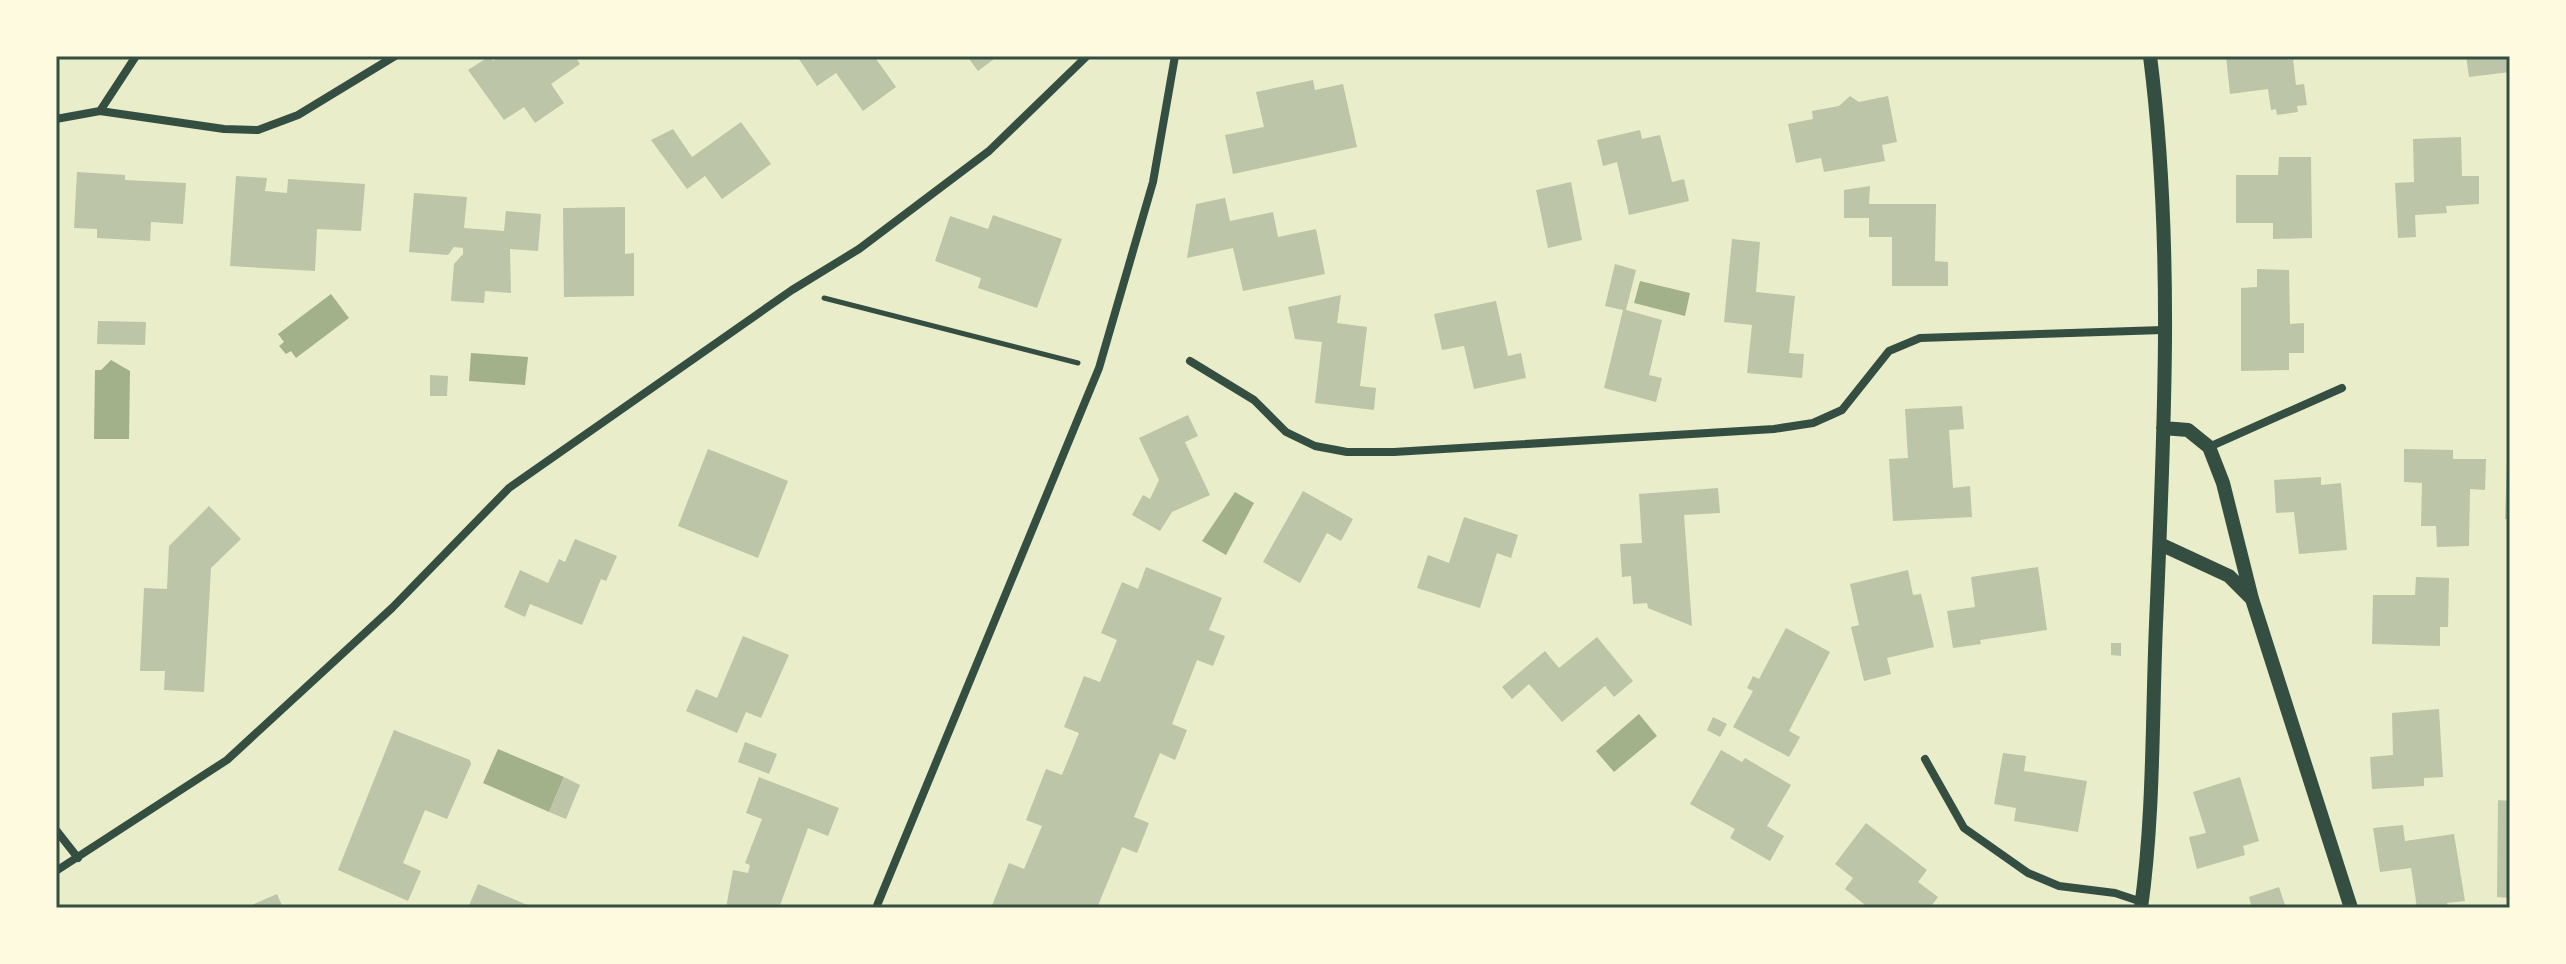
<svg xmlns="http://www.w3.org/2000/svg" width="2566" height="964" font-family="'PT Sans Narrow',sans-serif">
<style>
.water{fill:#a3b18a}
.building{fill:#bcc5a7}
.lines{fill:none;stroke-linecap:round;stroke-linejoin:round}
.path{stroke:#344e41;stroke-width:5}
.minor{stroke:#344e41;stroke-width:8}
.tertiary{stroke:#344e41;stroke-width:14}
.neatline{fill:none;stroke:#344e41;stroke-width:3}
</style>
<rect width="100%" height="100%" fill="#e9edc9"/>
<path class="water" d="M1640 281 1690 293 1685 316 1634 303Z
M331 294 349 318 296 358 291 351 286 354 279 346 284 342 278 334Z
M471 353 528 357 525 385 469 381Z
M111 360 130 371 129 439H94L95 370H101Z
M1235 492 1254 503 1226 555 1202 541Z
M1639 714 1657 736 1614 772 1596 751Z
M498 749 564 777 549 812 483 783Z"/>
<path class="building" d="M490 56 493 61 500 56H575L580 64 551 84 564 103 535 123 524 107 504 120 468 70Z
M797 56H874L896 87 863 111 836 73 817 86Z
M967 56H998L978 71Z
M2226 56H2287L2288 60 2293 59 2296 85 2304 84 2307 105 2297 106 2298 112 2277 115 2276 109 2271 110 2268 89 2230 94Z
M2466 56H2510V72L2469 77Z
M1313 80 1315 90 1343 84 1357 147 1233 174 1225 135 1264 127 1256 92Z
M1850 96 1859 102 1888 96 1897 142 1882 145 1885 161 1824 172 1821 158 1796 163 1788 124 1813 119 1812 111 1839 106Z
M741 122 771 164 722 199 705 176 687 189 651 140 673 129 692 157Z
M1640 130 1642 139 1660 135 1672 182 1684 179 1689 201 1629 215 1617 162 1603 166 1597 140Z
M2461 137 2462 176H2479V204L2446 206 2447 213 2415 215 2416 237 2398 238 2395 183 2414 182 2413 139Z
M2279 157H2311L2312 238 2273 239V223H2236V175H2278Z
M77 172 125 175V180L186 183 183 224 151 222 150 241 97 238V229L74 228Z
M236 176 267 178 265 191 287 193 288 179 365 184 361 231 317 229 315 271 230 266Z
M1571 182 1582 240 1548 248 1536 190Z
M1870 186 1869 204H1936L1935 261 1948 262V286H1892V237H1869V218H1844V190Z
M414 193 467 197 464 228 504 231 506 211 541 214 538 251 510 249 511 293 485 291 484 303 451 301 454 264 463 254V248L454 247 448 255 409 252Z
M1225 198 1230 221 1273 212 1278 237 1316 229 1325 274 1243 291 1233 248 1187 258 1196 204Z
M625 207V254L634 253V296L564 297 563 208Z
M993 215 1062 239 1037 308 978 288 981 278 935 261 950 216 988 229Z
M1732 239 1760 242 1756 292 1795 296 1789 353 1804 354 1802 378 1747 373 1752 325 1724 322Z
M1615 264 1636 270 1626 310 1662 320 1649 375 1662 378 1656 402 1604 388 1623 310 1605 306Z
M2257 269 2289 270 2290 324 2304 323V353H2289V370L2241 371V288L2257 287Z
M1341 295 1337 323 1367 327 1360 386 1376 388 1374 410 1315 403 1322 342 1295 339 1288 307Z
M1496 301 1508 356 1521 353 1526 378 1474 389 1464 346 1442 350 1434 314Z
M98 321 146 322 145 345 97 344Z
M430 375 448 376 447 396H430Z
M1962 406 1964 429 1949 430 1953 488 1970 486 1972 517 1893 521 1889 459 1908 458 1905 409Z
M1188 415 1198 436 1185 442 1210 495 1172 512 1160 531 1132 515 1143 495 1150 499 1159 480 1139 438Z
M708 449 788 481 758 558 678 526Z
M2404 449 2453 450V459H2486L2485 490 2470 489 2469 546 2437 547 2436 526H2421L2422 483 2404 482Z
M2507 462H2510V519H2505Z
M2321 477V485L2341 483 2347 550 2299 554 2294 512 2276 513 2274 480Z
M1718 488 1720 513 1684 515 1692 626 1648 608 1647 603 1633 604 1631 576 1622 577 1620 544 1642 543 1639 494Z
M1303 491 1353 519 1341 541 1327 533 1300 583 1263 562Z
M209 506 241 539 211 568 204 692 164 690 165 671H140L144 588 167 589 169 546Z
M1464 517 1518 535 1511 558 1497 553 1480 608 1417 588 1428 555 1449 563Z
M575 539 617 556 606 581 601 579 582 625 530 604 525 617 504 607 520 570 548 583 559 559 565 562Z
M1146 567 1222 598 1209 630 1225 636 1213 666 1197 660 1172 724 1187 730 1175 760 1160 753 1134 817 1149 823 1137 853 1122 847 1097 908H991L1009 863 1024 869 1042 826 1026 820 1046 769 1062 775 1079 733 1064 727 1084 676 1100 682 1117 640 1101 633 1122 582 1138 589Z
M2038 567 2047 630 1980 640 1981 644 1953 648 1947 611 1975 607 1971 577Z
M1908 570 1913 595 1921 594 1934 647 1887 658 1891 674 1864 681 1851 627 1859 625 1850 584Z
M2416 577 2449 578 2448 627H2440V646L2372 644 2373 595H2415Z
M1786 628 1830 652 1789 731 1800 737 1789 757 1733 727 1753 691 1747 688 1753 676 1759 679Z
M743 636 789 655 761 718 746 712 737 733 686 711 696 689 717 698Z
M1597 637 1633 681 1614 697 1605 686 1562 722 1529 684 1512 699 1502 687 1545 651 1559 668Z
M2111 643H2121V656L2111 655Z
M2439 709 2443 777 2424 778V786L2372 789 2370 757 2393 755 2392 713Z
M1713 717 1727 724 1720 737 1707 730Z
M394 730 470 760 471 764 447 819 425 810 403 863 421 871 408 901 338 870Z
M745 742 777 754 769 774 738 762Z
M1721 750 1742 762 1745 758 1791 785 1767 826 1784 836 1770 861 1730 838 1735 829 1690 804Z
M2003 753 2026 756 2024 771 2087 781 2078 832 2014 821 2016 808 1994 804Z
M564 777 580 785 566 819 549 812Z
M759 777 839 808 828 836 808 828 779 908H726L733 870 748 873 750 865 745 863 762 819 746 813Z
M2240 777 2259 841 2243 846 2245 855 2197 869 2189 837 2206 833 2193 792Z
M2498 800 2510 801V898L2497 897Z
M1866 823 1927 870 1918 882 1938 897 1930 908H1869L1845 889 1853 878 1835 864Z
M2403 825 2405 841 2454 834 2465 901 2447 903 2448 908H2417L2411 868 2380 872 2373 828Z
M478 884 534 908H468Z
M2279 887 2286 908H2252L2249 897Z
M277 894 283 908H245Z"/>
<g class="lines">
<path class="path" d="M824 298 1078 363"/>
<path class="minor" d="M100 111 136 56
M56 119 100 111 224 129 258 130 298 115 395 56
M1190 361 1254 400 1286 432 1315 446 1347 452H1394L1774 429 1813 423 1842 410 1889 351 1920 338 2163 330
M2209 447 2342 388
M1925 759 1964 828 2028 873 2059 886 2115 893 2142 902
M56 830 78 858
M56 871 227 760 392 608 509 488 792 290 859 249 989 151 1087 56
M876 908 1099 368 1153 182 1175 56"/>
<path class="tertiary" d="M2163 428 2188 430 2209 447 2223 483 2252 599 2351 908
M2160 544 2229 576 2252 599
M2141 908C2154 815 2152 718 2156 624 2164 435 2174 244 2150 56"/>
</g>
<rect width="2566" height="964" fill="none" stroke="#fefae0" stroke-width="116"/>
<rect x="58" y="58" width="2450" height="848" class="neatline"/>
</svg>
